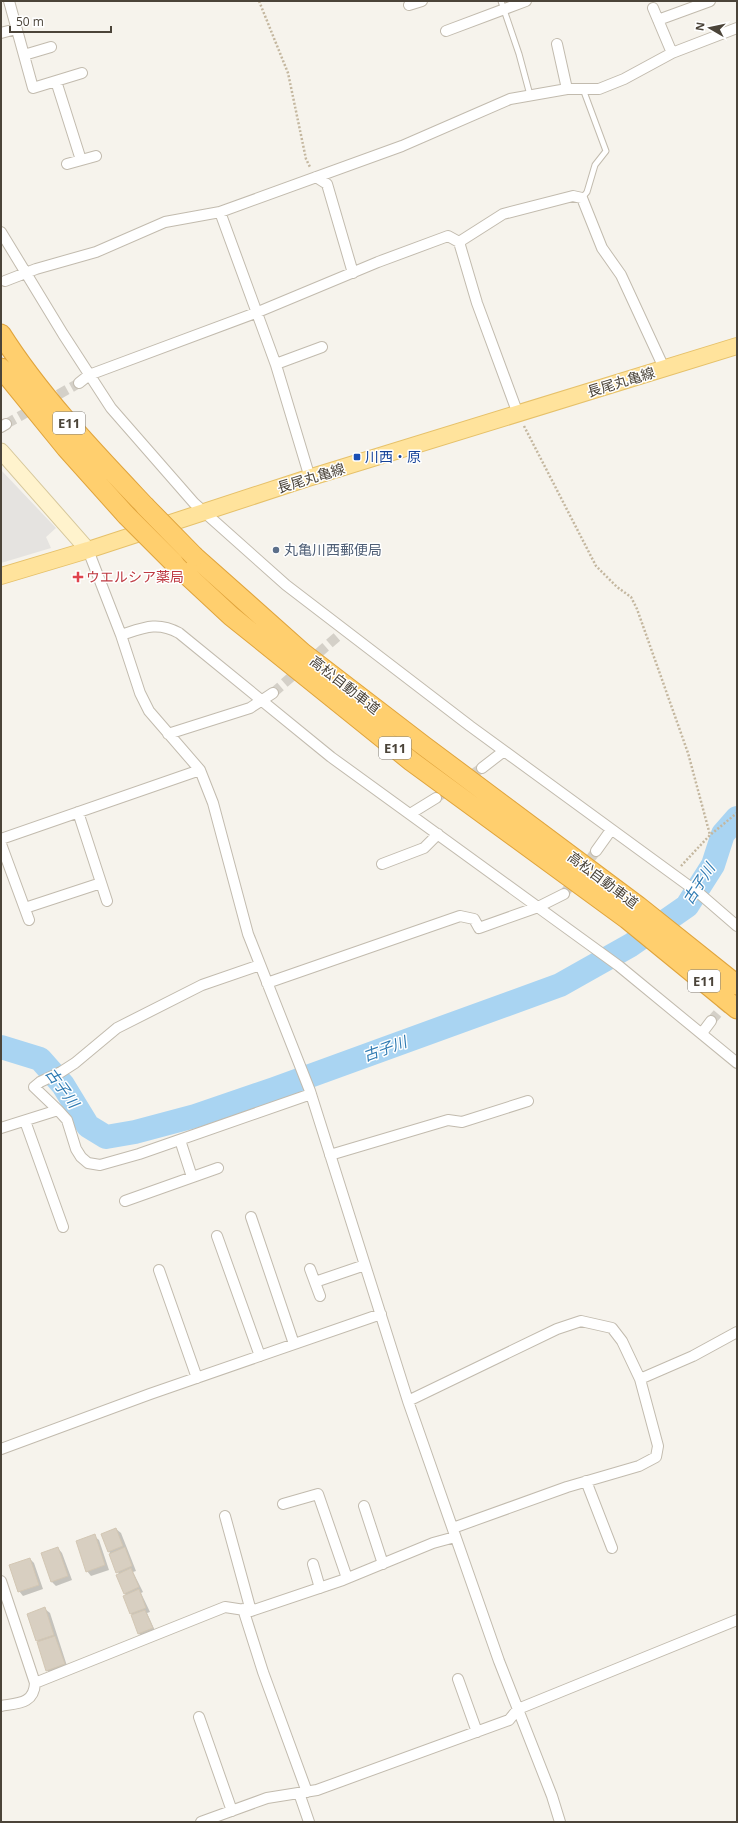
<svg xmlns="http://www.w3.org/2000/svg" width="738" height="1823" font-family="'Open Sans','Noto Sans JP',sans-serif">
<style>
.parking{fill:#e5e3e0}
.shadow{fill:#0003}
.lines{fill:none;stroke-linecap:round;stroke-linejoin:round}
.river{stroke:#a9d4f2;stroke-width:24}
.building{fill:#d8cfc1;stroke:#d3c7b4}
.street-tunnel{stroke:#d4d0c8;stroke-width:10;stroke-dasharray:10 5;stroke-linecap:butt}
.lane-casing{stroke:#c2bbae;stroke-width:7}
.street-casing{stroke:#c2bbae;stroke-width:12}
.secondary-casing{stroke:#d6c79b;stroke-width:17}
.primary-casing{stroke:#e6c16a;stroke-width:18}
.highway-casing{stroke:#e0a43c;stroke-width:21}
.path{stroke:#c4b79f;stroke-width:2.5;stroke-dasharray:2 2;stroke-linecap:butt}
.lane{stroke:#fff;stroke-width:5}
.street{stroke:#fff;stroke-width:10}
.secondary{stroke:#fff3cd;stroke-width:15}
.primary{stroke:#ffe39c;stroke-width:16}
.highway{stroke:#ffcf6e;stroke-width:19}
.highway-bridge-casing{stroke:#e0a43c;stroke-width:21;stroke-linecap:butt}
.highway-bridge{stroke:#ffcf6e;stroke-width:19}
.transit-dot{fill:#1a4fb4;stroke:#fff;stroke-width:1.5}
.service-dot{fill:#5c6f8a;stroke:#fff;stroke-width:1.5}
.health-dot{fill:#e0444e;stroke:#fff;stroke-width:1.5}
.labels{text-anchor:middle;stroke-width:3;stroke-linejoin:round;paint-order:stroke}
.shield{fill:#fff;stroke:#817c74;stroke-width:1}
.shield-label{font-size:13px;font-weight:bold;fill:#4b4439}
.street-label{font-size:14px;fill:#4b4439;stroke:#fff}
.transit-label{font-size:14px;fill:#164399;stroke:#fff;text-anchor:start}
.service-label{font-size:14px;fill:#4e5e75;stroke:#fff;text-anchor:start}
.health-label{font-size:14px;fill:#be3a42;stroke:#fff;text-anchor:start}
.water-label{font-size:15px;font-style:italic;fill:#2e7ab2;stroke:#fff}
</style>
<rect width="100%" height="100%" fill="#f6f3ec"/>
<path class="parking" d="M1 470 56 528 46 537 51 548 1 563Z"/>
<path class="shadow" d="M116 1529 121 1533 136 1571 133 1572 143 1592 141 1593 150 1612 147 1613 156 1633 144 1638 139 1634 131 1613 119 1574 109 1551Z
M94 1536 99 1540 109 1570 91 1576 87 1571Z
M58 1548 62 1553 72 1580 56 1586 51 1581Z
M30 1559 34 1563 43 1589 23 1596 19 1591Z
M45 1609 50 1613 68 1669 52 1675 47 1670 39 1643 37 1641Z"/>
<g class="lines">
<path class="river" d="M1 1047 40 1059 63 1085 88 1126 106 1137 135 1132 195 1116 274 1089 560 985 631 945 687 906 713 865 723 834 737 818"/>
</g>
<path class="building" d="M116 1528 123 1546 108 1552 101 1534Z
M95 1534 105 1565 86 1572 76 1541Z
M58 1547 68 1576 51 1582 41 1553Z
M125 1547 132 1566 116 1573 109 1554Z
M30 1558 39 1585 18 1592 9 1565Z
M131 1568 139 1587 124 1594 116 1575Z
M139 1589 146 1608 130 1614 123 1596Z
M45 1607 54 1635 36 1641 27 1614Z
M145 1610 153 1628 138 1634 131 1615Z
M55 1636 65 1664 46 1671 37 1642Z"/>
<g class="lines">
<path class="street-tunnel" d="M6 424 79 383
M273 693 338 636
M436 798 482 768
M564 894 596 851
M711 1021 730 999"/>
<defs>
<path id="lane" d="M501 1 519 54 530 95
M582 198 587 192 595 165 606 151 583 89"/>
<path id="street" d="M9 1 33 88 82 73
M409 5 422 1
M653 8 672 53
M658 20 710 1
M446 31 526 1
M1 33 16 29
M557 44 567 89
M24 55 51 47
M56 81 81 160
M67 164 96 156
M316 177 327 184 353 273
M1 232 63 334 111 408 194 503 286 585 470 726 700 894 737 926
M459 242 503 214 573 196 582 198 602 248 621 275 664 368
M5 281 36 269 96 252 165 222 220 212
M276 364 322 347
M79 383 89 375 258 312 378 262 448 236 459 242 477 303 518 414
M1 427 6 424
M310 478 276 365 220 212 402 146 510 99 567 89H599L624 79 672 53 737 28
M88 550 121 635 140 693 149 711 200 770 213 803 248 934 310 1091 408 1401 499 1661 552 1796 560 1822
M121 635C143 628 157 621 179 633L331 757 619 966 737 1063
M168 734 250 708 273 693
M482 768 504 751
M78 812 107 901
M410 814 436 798
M1 839 200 770
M1 844 29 920
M596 851 611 830
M382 864 424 848 438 834
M25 908 101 883
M267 983 460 916 474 919 479 928 538 907 564 894
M702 1033 711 1021
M58 1110 67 1120 76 1149 81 1157 88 1163 100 1165 139 1154 311 1094
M25 1121 63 1227
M1 1128 58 1110 34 1087 40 1082 61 1072 75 1063 117 1028 202 985 260 965
M180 1140 192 1177
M330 1155 448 1120 462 1122 528 1101
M125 1201 218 1168
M251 1217 294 1344
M217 1236 260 1356
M310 1269 320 1296
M159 1270 197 1378
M315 1282 365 1265
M640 1379 693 1356 737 1332
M408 1401 557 1329 581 1321 612 1328 622 1341 640 1379 658 1446 656 1457 639 1466 567 1487 453 1528
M1 1449 150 1394 381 1314
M586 1481 612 1548
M283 1504 318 1494 347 1578
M364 1506 383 1564
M225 1516 251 1611
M313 1564 320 1588
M1 1581 35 1683C34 1704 18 1703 1 1706
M243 1609 263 1672 307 1792
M458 1679 477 1732
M35 1683 225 1607 251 1611 343 1580 433 1543 455 1537
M199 1717 232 1811
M299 1793 309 1822
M201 1822 267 1798 317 1790 509 1720 518 1709 737 1620"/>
<path id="secondary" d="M1 451 88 550"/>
<path id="primary" d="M1 576 88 550 305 479 737 346"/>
<path id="highway" d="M1 334C41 397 94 452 145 506
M1 368 66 448 126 515
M194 556 303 653 424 746 638 906 737 985
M174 563 231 616 411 761 627 919 737 1009"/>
</defs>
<use href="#lane" class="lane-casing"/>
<use href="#street" class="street-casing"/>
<use href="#secondary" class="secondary-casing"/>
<use href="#primary" class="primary-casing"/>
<use href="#highway" class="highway-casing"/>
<path class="path" d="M259 1 288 73 306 159 310 167
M524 426 596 566 617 587 631 597 637 609 688 753 710 835
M681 866 710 835 737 813"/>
<use href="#lane" class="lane"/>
<use href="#street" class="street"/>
<use href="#secondary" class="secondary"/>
<use href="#primary" class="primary"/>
<use href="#highway" class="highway"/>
<defs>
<path id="highway-bridge" d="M145 506 194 556
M126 515 174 563"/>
</defs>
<use href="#highway-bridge" class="highway-bridge-casing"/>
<use href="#highway-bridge" class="highway-bridge"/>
</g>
<rect class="transit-dot" x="353" y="453" width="8" height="8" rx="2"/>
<circle class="service-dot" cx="276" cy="550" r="4"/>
<path class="health-dot" d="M76 571h4v4h4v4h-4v4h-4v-4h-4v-4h4z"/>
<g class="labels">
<g class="shield">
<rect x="53" y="412" width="32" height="22" rx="3"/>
<rect x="379" y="737" width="32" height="22" rx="3"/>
<rect x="688" y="970" width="32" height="22" rx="3"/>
</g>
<g class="shield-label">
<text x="69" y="428">E11</text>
<text x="395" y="753">E11</text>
<text x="704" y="986">E11</text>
</g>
<g class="street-label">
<text transform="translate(621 382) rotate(-17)" y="5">長尾丸亀線</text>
<text transform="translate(311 478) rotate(-17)" y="5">長尾丸亀線</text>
<text transform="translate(345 685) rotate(38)" y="5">高松自動車道</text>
<text transform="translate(603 880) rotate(37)" y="5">高松自動車道</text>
</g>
<g class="transit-label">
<text x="365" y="462">川西・原</text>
</g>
<g class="service-label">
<text x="284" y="555">丸亀川西郵便局</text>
</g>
<g class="health-label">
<text x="86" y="582">ウエルシア薬局</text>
</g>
<g class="water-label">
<text transform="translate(699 884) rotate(-57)" y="5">古子川</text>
<text transform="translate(385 1049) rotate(-20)" y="5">古子川</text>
<text transform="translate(62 1088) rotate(54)" y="5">古子川</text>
</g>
</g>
<rect width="738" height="1823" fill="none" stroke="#4b4439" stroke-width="4"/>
<g transform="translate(710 28) rotate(279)" stroke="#ffffff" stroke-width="3" paint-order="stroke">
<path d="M0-3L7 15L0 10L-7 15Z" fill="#4b4439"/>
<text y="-6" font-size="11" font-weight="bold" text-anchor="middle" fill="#4b4439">N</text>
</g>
<path d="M10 26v6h101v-6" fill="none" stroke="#4b4439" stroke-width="2"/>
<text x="16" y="26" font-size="12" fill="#4b4439" stroke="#ffffff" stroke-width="3" paint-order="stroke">50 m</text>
</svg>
